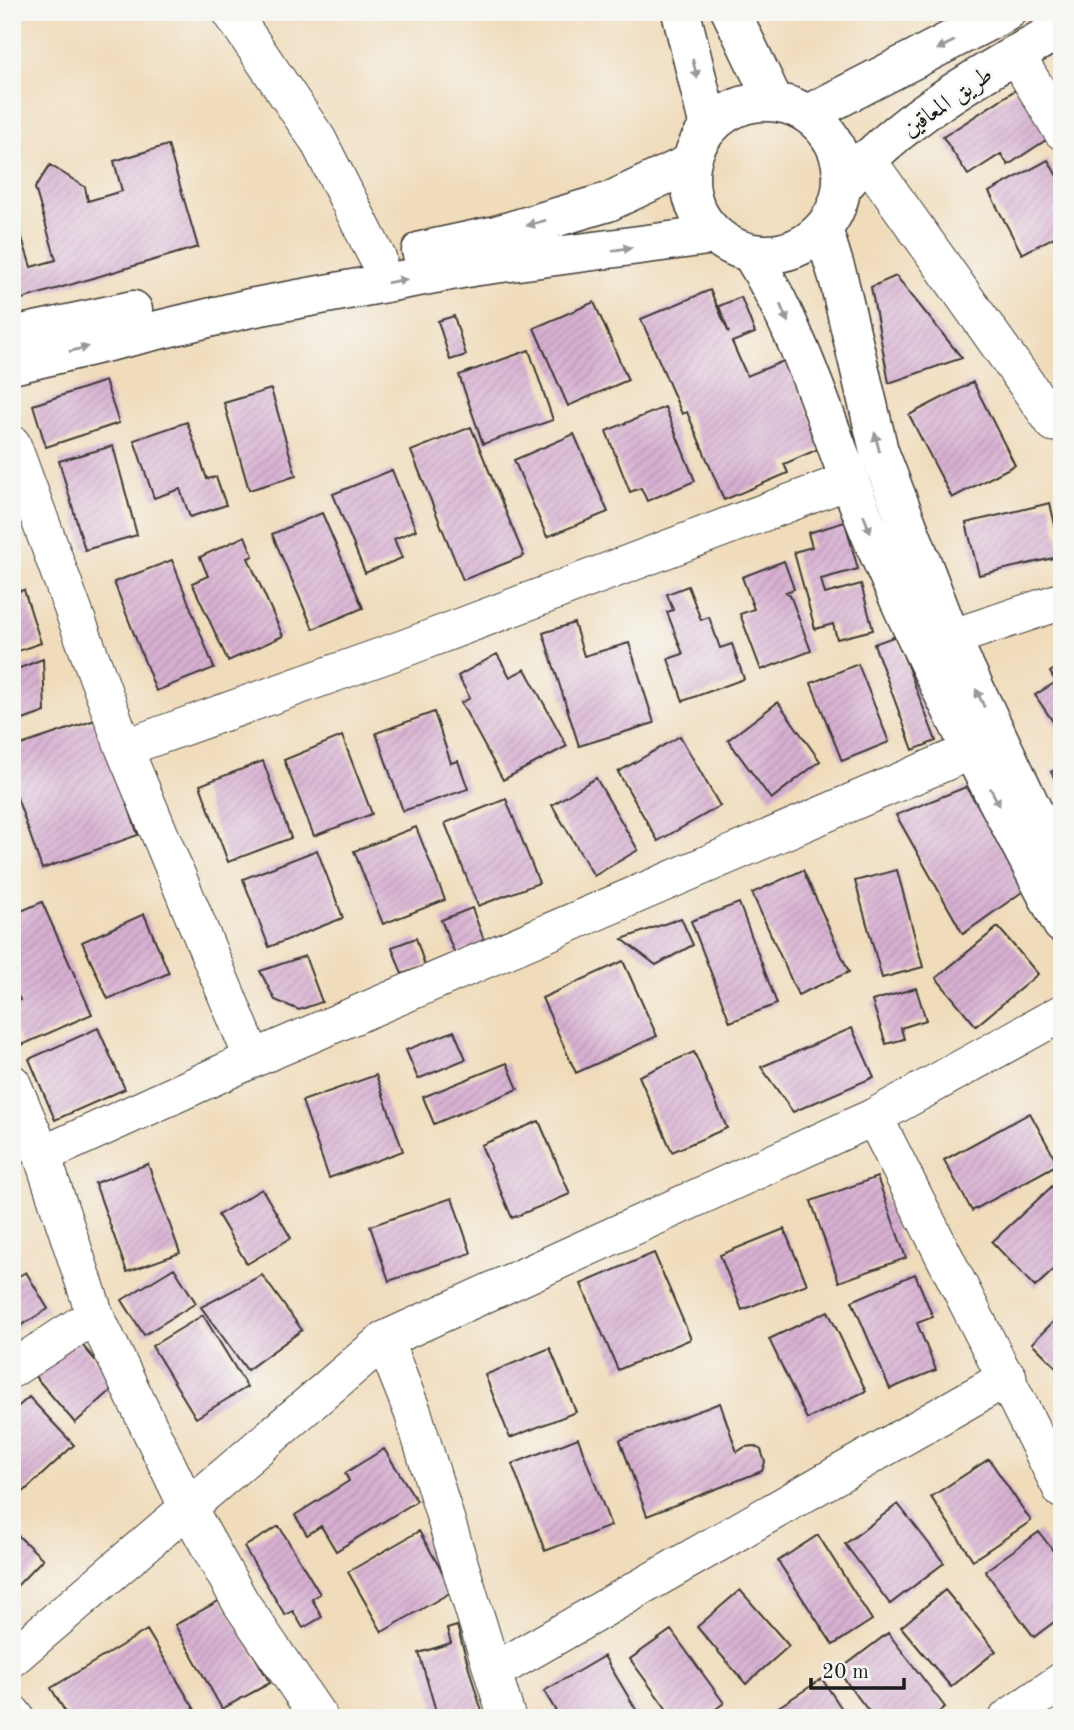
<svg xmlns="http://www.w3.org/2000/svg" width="1074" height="1730" font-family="'Old Standard TT',Amiri,serif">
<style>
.building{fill:url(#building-hatch)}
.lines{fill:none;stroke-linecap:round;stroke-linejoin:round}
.street-casing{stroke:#3c3934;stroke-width:39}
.secondary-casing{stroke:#3c3934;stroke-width:41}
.street{stroke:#fff;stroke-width:37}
.secondary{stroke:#fff;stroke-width:38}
.oneway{fill:#999}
.labels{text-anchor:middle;stroke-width:5;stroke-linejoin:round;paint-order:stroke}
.street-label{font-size:24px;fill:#1c1c1c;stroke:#f6f6f2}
</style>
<defs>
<pattern id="building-hatch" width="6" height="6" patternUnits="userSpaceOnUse" patternTransform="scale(1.75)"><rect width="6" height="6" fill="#d7b0d1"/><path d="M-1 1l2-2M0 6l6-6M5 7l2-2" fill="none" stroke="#b897b3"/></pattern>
</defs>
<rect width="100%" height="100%" fill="#f6f6f2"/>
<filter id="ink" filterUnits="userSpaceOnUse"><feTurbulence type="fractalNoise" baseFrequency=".0143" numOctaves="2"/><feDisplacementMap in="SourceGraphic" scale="14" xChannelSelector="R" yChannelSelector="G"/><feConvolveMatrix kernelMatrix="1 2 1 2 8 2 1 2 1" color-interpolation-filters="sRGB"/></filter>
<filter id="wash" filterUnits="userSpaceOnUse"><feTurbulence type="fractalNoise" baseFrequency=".00686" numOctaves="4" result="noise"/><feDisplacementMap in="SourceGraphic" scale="28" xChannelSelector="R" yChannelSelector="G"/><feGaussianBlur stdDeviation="1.57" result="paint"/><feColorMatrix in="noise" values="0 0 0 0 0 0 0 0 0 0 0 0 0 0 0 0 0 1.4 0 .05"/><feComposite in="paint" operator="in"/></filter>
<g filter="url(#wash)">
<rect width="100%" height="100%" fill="#f0dcbb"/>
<g id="blocks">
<path class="building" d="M1017 89 1049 138 1008 165 1001 154 968 175 943 137Z
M168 145 198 247 12 302V219L17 222 31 267 56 260 35 188 50 165 85 187 88 201 122 191 114 161Z
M1048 160 1062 185V233L1022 254 989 192Z
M896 276 962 358 889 383 871 287Z
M710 290 729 333 719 306 741 297 755 333 732 342 747 376 786 360 823 447 784 464 788 473 724 500 687 412 682 414 641 319Z
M594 302 628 380 568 406 534 328Z
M454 316 466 355 450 360 438 321Z
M529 350 553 420 483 444 459 375Z
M105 381 119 423 46 447 33 405Z
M973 382 1015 465 952 498 909 415Z
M271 389 296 476 249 490 224 403Z
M665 407 695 481 647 501 641 488 630 492 606 431Z
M187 422 207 479 216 477 226 505 190 517 180 489 154 498 134 440Z
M471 427 524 556 463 580 411 451Z
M574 434 608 512 547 537 514 460Z
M113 446 137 535 85 550 59 461Z
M392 470 416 530 394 539 402 558 365 573 333 494Z
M1050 503 1062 556 979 575 966 523Z
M322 513 363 608 313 629 272 534Z
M845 522 858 569 821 579 825 594 861 584 873 630 837 639 833 624 815 629 794 552 812 547 808 533Z
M245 536 253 556 248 558 283 636 228 661 192 583 208 576 200 557Z
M172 560 214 668 156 691 114 582Z
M784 561 794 589 786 592 790 595 811 651 761 670 740 614 754 609 742 577Z
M688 586 701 620 709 617 720 648 732 644 744 679 683 701 668 659 683 654 667 612 673 610 667 594Z
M24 590 41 643 12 653V593Z
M574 623 584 656 629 643 654 723 579 746 543 633Z
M896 636 936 741 913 750 874 644Z
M497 654 510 677 525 669 567 746 503 780 461 703 470 698 458 676Z
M43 659 45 712 12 724V671Z
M858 664 889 742 842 761 811 683Z
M1062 664V735L1035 695 1056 682 1050 672Z
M778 702 820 761 771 799 728 740Z
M434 712 451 763 458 761 468 789 403 811 376 733Z
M98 719 138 835 42 869 12 783V748Z
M342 736 372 814 314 836 284 760Z
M680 736 720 806 658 841 618 772Z
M263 761 291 838 228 862 200 785Z
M1062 766V791L1051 772Z
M596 778 638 850 594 876 552 805Z
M966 787 1029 887 963 934 896 815Z
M506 799 539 883 478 906 445 823Z
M416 827 445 900 383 924 354 851Z
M317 850 343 918 269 947 243 879Z
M803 870 849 972 798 995 752 893Z
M897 870 923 967 882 978 855 881Z
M42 902 92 1014 22 1045 12 1023V1003L20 1000 12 984V915Z
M739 903 777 1004 730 1022 691 921Z
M472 908 485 943 455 954 441 920Z
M144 914 169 973 108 999 82 942Z
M681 918 693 945 656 965 622 939Z
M998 927 1038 974 976 1026 936 978Z
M416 938 425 966 402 974 392 947Z
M305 956 322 1002 299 1010 275 1000 260 971Z
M623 961 657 1036 576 1073 542 998Z
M916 988 926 1020 901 1028 904 1039 886 1044 872 1001Z
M98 1028 125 1089 55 1120 29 1059Z
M852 1028 874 1077 793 1112 761 1067Z
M454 1031 466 1059 418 1079 406 1050Z
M694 1052 727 1128 672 1152 639 1076Z
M507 1063 518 1089 434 1124 423 1097Z
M376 1075 403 1151 329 1178 302 1101Z
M1030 1113 1058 1164 972 1211 944 1160Z
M539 1121 570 1194 512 1218 481 1145Z
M148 1164 180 1253 127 1272 95 1183Z
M877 1177 906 1258 839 1282 811 1201Z
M1062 1177V1262L1035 1287 992 1242Z
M262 1189 291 1238 247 1264 218 1215Z
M452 1198 471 1253 389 1281 370 1226Z
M784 1229 807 1284 742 1310 720 1255Z
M654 1253 691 1339 618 1370 581 1284Z
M174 1268 196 1303 144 1335 122 1300Z
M26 1272 48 1309 12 1331V1280Z
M915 1274 933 1317 917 1323 936 1370 890 1389 852 1301Z
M262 1275 302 1330 247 1370 201 1307Z
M828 1311 866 1391 807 1419 769 1339Z
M1062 1313V1373L1032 1343Z
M203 1315 247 1387 196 1418 152 1346Z
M75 1337 117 1385 75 1423 33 1374Z
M550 1348 576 1412 510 1438 485 1375Z
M29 1397 74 1445 19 1496 12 1489V1412Z
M720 1403 737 1452 745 1447 754 1446 761 1450 765 1462 762 1471 647 1516 620 1440Z
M578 1438 611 1526 545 1551 512 1464Z
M384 1449 417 1501 336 1551 321 1526 307 1535 295 1515 349 1481 345 1473Z
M989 1459 1031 1521 973 1560 931 1497Z
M898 1504 944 1563 890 1604 845 1544Z
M279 1526 320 1594 312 1599 322 1617 303 1628 293 1611 285 1615 244 1547Z
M12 1530 43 1559 12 1591Z
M419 1531 453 1591 382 1632 348 1572Z
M1039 1532 1062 1563V1616L1034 1637 985 1571Z
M818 1535 872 1620 833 1645 778 1561Z
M740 1590 789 1646 746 1684 697 1627Z
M945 1590 996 1651 951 1687 901 1627Z
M222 1599 270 1683 222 1709 175 1625Z
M457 1626 475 1689 484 1718H438L419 1653 451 1643 447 1629Z
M147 1630 195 1710 181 1718H69L51 1688Z
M671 1630 724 1703 703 1718H673L630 1659Z
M888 1633 945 1707 931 1718H874L838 1671Z
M604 1656 641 1718H560L544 1691Z
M822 1679 848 1718H768L766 1715Z"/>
</g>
</g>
<g filter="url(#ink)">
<use href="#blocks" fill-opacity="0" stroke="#3c3934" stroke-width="2"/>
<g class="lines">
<defs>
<path id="street" d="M231 12 318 140 378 259
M1015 54 1062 131
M866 158 1054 423
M12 444 124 748 253 1059
M951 638 1062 601
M124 748 405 648 850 480
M12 1083 42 1155 95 1315 189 1510 241 1603 319 1718
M874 1117 1062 1490
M42 1155 253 1059 971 751
M384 1340 413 1413 507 1718
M12 1369 95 1315
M12 1658 384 1340 874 1117 1062 1013
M493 1672 1008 1377
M12 1713 16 1718
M1008 1718 1062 1681"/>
<path id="secondary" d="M681 12 709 127
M731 12 774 102
M690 178a76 76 0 1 1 152 0a76 76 0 1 1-152 0Z
M808 114 1006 12
M843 186C900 118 985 72 1062 28
M823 229 838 277 879 451 951 638 1053 853
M421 251 496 235 608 202 691 163
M751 253C808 346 834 450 877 550 932 678 997 801 1062 924
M12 336 133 310
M12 365 250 308 472 267 715 235"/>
</defs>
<use href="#street" class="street-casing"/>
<use href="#secondary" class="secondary-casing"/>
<use href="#street" class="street"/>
<use href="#secondary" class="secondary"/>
</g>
<defs><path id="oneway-solid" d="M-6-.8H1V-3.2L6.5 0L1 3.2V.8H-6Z" transform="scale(1.75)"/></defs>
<g class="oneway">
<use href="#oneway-solid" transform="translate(946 45) rotate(153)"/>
<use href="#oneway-solid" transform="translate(695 69) rotate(76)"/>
<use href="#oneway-solid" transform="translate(536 223) rotate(164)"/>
<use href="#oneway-solid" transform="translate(622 249) rotate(-9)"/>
<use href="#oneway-solid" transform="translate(397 281) rotate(-10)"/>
<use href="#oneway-solid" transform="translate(784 313) rotate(66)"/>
<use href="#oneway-solid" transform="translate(79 349) rotate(-14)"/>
<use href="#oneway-solid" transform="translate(877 442) rotate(-104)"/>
<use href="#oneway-solid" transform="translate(867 524) rotate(69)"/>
<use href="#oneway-solid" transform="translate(980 698) rotate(-115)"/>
<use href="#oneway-solid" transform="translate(995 797) rotate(62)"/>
</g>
</g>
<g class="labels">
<g class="street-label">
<text transform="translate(947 101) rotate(-35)" y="8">طريق المعاقين</text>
</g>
</g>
<rect width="1074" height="1730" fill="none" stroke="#f6f6f2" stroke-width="42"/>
<path d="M811 1678v10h93v-10" fill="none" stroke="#1c1c1c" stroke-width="3.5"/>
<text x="822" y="1678" font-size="21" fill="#1c1c1c" stroke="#f6f6f2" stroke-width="5" paint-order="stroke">20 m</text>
</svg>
